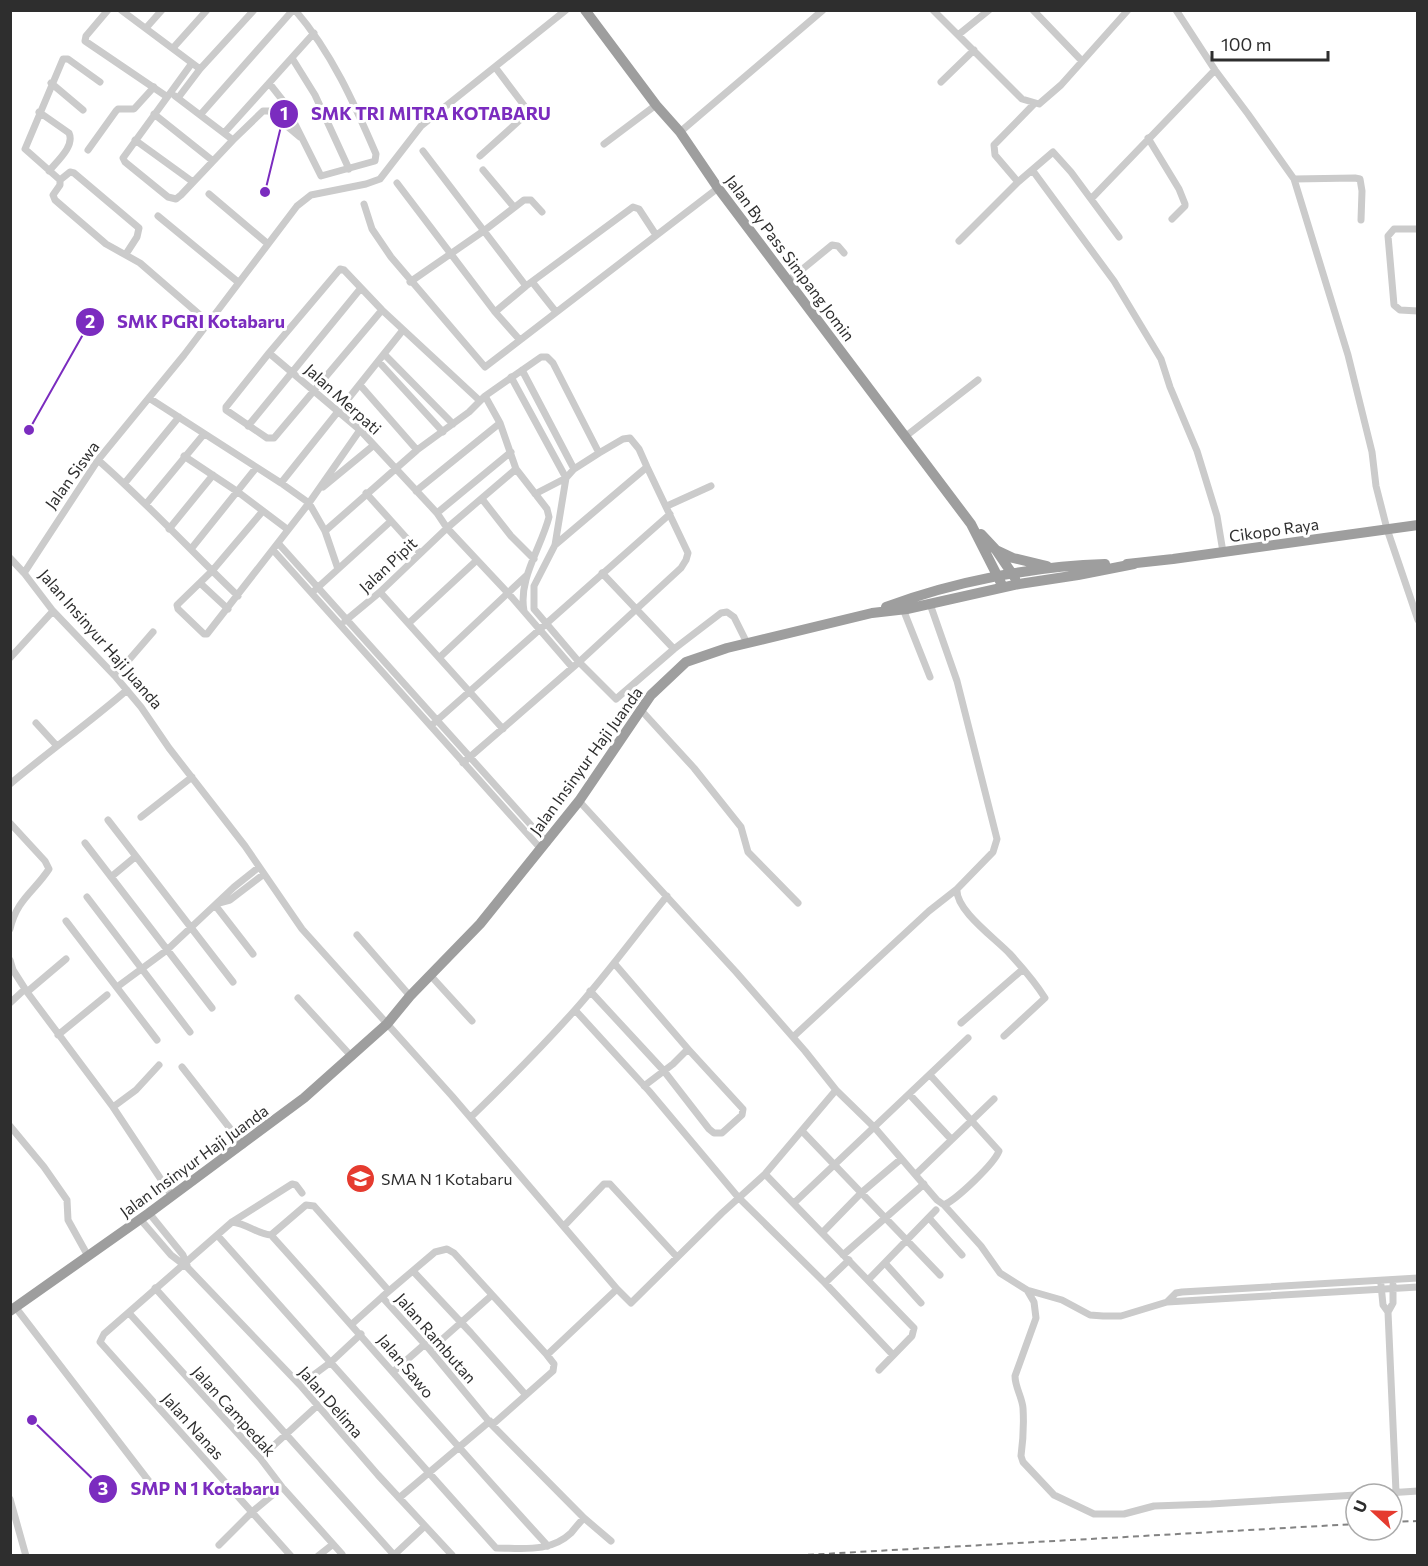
<svg xmlns="http://www.w3.org/2000/svg" width="1428" height="1566" font-family="Commissioner,sans-serif">
<style>
.lines{fill:none;stroke-linecap:round;stroke-linejoin:round}
.minor{stroke:#cbcbcb;stroke-width:7}
.trunk{stroke:#9e9e9e;stroke-width:10}
.rail{stroke:#838383;stroke-width:2;stroke-dasharray:6 4.5;stroke-linecap:butt}
.labels{text-anchor:middle;stroke-width:6;stroke-linejoin:round;paint-order:stroke}
.street-label{font-size:16px;fill:#2e2e2e;stroke:#fff}
.poi-label{font-size:16px;fill:#2e2e2e;stroke:#fff;text-anchor:start}
.leader{fill:none;stroke:#7b2cbf;stroke-width:2}
.callout-dot{fill:#7b2cbf;stroke:#fff;stroke-width:2}
.mark-label{font-size:18px;text-anchor:middle;font-weight:bold;fill:#fff}
.callout-label{font-size:18px;text-anchor:middle;font-weight:bold;fill:#7b2cbf;stroke:#fff;stroke-width:6;stroke-linejoin:round;paint-order:stroke}
</style>
<rect width="100%" height="100%" fill="#fff"/>
<g class="lines">
<path class="minor" d="M108 10 86 36 85 41 166 96
M121 10 200 69
M933 10 1022 99 1039 104 1061 85 1128 10
M1033 10 1082 61
M1176 10 1215 70 1248 114 1294 179 1348 355 1372 452 1376 486 1387 529 1418 620
M146 28 162 10
M958 35 989 10
M173 48 207 10
M292 58 315 95 349 169
M192 63 123 158 125 162 168 197 176 199 181 195 233 140 263 111H269L300 137
M100 82 68 59H63L25 149 60 180V185L53 195 55 200 106 244 140 263 208 322
M941 82 974 50
M51 83 83 110
M269 83 284 102 321 176 375 161 376 154C354 103 332 53 295 10
M175 96 233 140
M178 98 200 69 254 10
M39 112 69 133C75 146 57 161 49 171
M154 114 213 161
M201 114 293 10
M680 132 823 10
M224 133 314 33
M1148 138 1179 189 1185 204V206L1172 219
M135 140 193 182
M604 144 656 105
M88 150 116 111 118 109H134L154 87
M423 151 526 286
M480 156 521 119 524 116 526 108 495 67
M483 170 514 207
M1033 171 1114 281 1161 359 1170 387 1197 451 1217 516 1223 552
M1294 179 1355 178 1360 179 1362 191 1361 220
M60 180 70 172 74 173 139 228 137 237 126 254
M1018 182 995 155 994 145 1034 104
M397 183 495 312 519 339
M209 194 268 244
M1091 199 1215 70
M364 204 372 229 391 257 485 367 718 188
M158 216 238 282
M1418 229H1394L1388 236 1394 305 1400 310 1418 311
M959 241 1018 182 1053 152 1071 172 1119 237
M788 281 832 245 838 246 844 253
M410 282 485 230 524 200H531L542 212
M533 283 556 312
M382 310 274 438H267L226 410V407L269 353 340 269 344 270 382 310 479 400
M495 312 526 286 633 207 639 209 656 235
M269 353 360 430 437 513 447 528 508 593 572 667
M385 355 453 424
M379 362 443 432
M522 370 574 469
M511 377 566 478 555 545 534 586V609L579 662 616 699 674 649 721 613 727 612 734 617 747 643
M360 385 417 450
M485 396 500 423 516 469 547 509 549 517C541 548 518 579 524 611
M149 398 281 483 309 503 325 531 338 569
M248 426 361 288
M906 436 978 380
M184 456 238 492 287 529
M98 460C147 503 191 551 238 596
M281 483 403 330
M124 484 179 417
M323 487 374 445
M416 491 500 423
M366 493 420 553
M482 499 511 536 534 559
M146 504 204 434
M667 506 711 486
M262 512 212 571 177 605 178 609 204 634H207L309 503 360 430
M437 513 511 452
M169 529 213 475
M325 531 417 450 469 412 485 396 541 357H547L553 363 599 453
M278 543 547 843
M555 545 647 467
M191 549 256 468
M273 550 541 849
M10 558 24 573 53 611 115 676 141 707 169 748 245 846 302 929 452 1096 617 1289 631 1303 722 1213 765 1174 836 1090 805 1051 736 972 579 801
M24 573 98 460 184 355 297 206 311 195 366 184 380 179 421 126 566 10
M602 573 674 649
M200 583 228 609
M315 590 391 521
M380 592 503 729
M930 604 957 681 997 839 993 852 957 889C955 910 996 939 1010 954 1021 966 1037 985 1045 998L1004 1036
M903 609 930 677
M345 621 380 592 447 528 516 469
M409 623 477 560
M440 657 527 575
M10 658 53 611
M115 676 153 632
M640 709 694 768 741 827 748 852 798 903
M36 723 57 746
M434 723 670 514
M463 763 579 662 681 568 686 560 688 553 647 467 639 449 630 438 623 439 599 453 574 469 566 478 535 494
M10 784C48 752 89 723 127 690
M141 817 192 777
M108 820 233 982
M10 823 45 861 49 869C34 892 17 899 10 929
M85 843 212 1008
M111 877 135 857
M87 897 190 1032
M219 903 230 900 264 874
M215 905 253 954
M66 921 157 1040
M357 935 410 996
M10 960 13 970 27 992 113 1107 172 1196
M614 963 688 1049 673 1064 644 1086
M431 976 472 1021
M117 987 167 950 234 887 259 867
M590 991 664 1071 709 1129 714 1133H722L742 1115 743 1109 688 1049
M27 992 66 959
M298 998 352 1057
M10 1003 25 989
M575 1010 649 1091 738 1197 825 1283 893 1355
M961 1023 1022 970
M58 1035 107 995
M793 1037 929 911 957 889
M182 1067 243 1145
M836 1090 875 1128 937 1200 944 1205C957 1199 994 1164 999 1151L930 1075
M910 1095 951 1139
M113 1107 136 1090 159 1065
M471 1117C506 1083 541 1048 574 1011 607 974 636 934 667 896
M10 1126 44 1167 67 1200 68 1220 88 1256
M802 1131 940 1275
M765 1174 914 1328 912 1336 879 1370
M916 1174 994 1099
M794 1203 968 1038
M944 1205 981 1246 1000 1273 1027 1290 1034 1302 1036 1318 1015 1376C1015 1387 1022 1397 1023 1408 1024 1424 1023 1441 1021 1456L1023 1462 1054 1495 1094 1514H1124L1154 1506 1211 1504 1356 1495
M149 1213 183 1255 187 1265
M929 1218 962 1255
M140 1219 171 1255 188 1268 300 1385 378 1475 452 1555
M232 1222C248 1224 257 1234 271 1235 364 1338 454 1444 548 1546
M564 1226 604 1184H610L677 1257
M822 1233 861 1193 901 1159
M218 1236 496 1548C522 1548 550 1553 571 1533 575 1528 579 1523 584 1518L492 1425 430 1350 382 1297 389 1291 314 1206 306 1205 271 1235
M843 1255 924 1184
M885 1263 921 1303
M413 1271 471 1333 525 1394
M1418 1278 1182 1292 1176 1293 1167 1302 1418 1287
M869 1279 936 1210
M825 1283 849 1260
M1381 1285 1383 1305 1388 1312 1393 1303V1285
M155 1288 394 1555 425 1526
M1027 1290 1062 1300 1090 1315 1103 1316H1121L1167 1302
M389 1291 435 1252 447 1249 454 1253 547 1355 554 1364 553 1371 492 1425
M16 1308 158 1493
M1388 1312 1396 1492
M129 1313 260 1458 282 1487 342 1554
M352 1324 382 1297
M430 1350 492 1295
M547 1355 617 1289
M393 1372 425 1344
M300 1385 331 1362 361 1334
M260 1458 317 1406
M1372 1494 1418 1491
M399 1498 490 1421
M10 1499 26 1556
M584 1518 611 1541
M219 1545 252 1512 282 1487
M291 1556 100 1342 104 1334 232 1222 292 1184 296 1185 302 1193
M318 1556 332 1545"/>
<path class="trunk" d="M585 10 656 105 680 132 718 188 971 524 1003 587
M981 534 996 550 1015 578
M996 550 1013 558 1047 566
M1127 564 1173 559 1418 525
M886 607C952 582 1034 566 1105 564
M10 1311 149 1213 304 1098 387 1024 410 996 480 924 579 801 651 695 686 662 727 648 872 613 907 609 1019 584 1078 575 1134 564"/>
<path class="rail" d="M1392 1522 1418 1521
M787 1556 1356 1524"/>
</g>
<defs>
<symbol id="school-disc" viewBox="-11 -11 22 22"><circle r="9.5" fill="#e53b2f" stroke="#fff"/><path d="M0-5L7-2L0 1L-7-2ZM-4 1L0 2.5L4 1V4Q0 6-4 4Z" fill="#fff"/></symbol>
</defs>
<g fill-rule="evenodd">
<use href="#school-disc" x="344" y="1162" width="33" height="33"/>
</g>
<g class="labels">
<g class="street-label">
<text transform="translate(790 258) rotate(53)" y="6">Jalan By Pass Simpang Jomin</text>
<text transform="translate(343 399) rotate(42)" y="6">Jalan Merpati</text>
<text transform="translate(72 475) rotate(-54)" y="6">Jalan Siswa</text>
<text transform="translate(1274 530) rotate(-8)" y="6">Cikopo Raya</text>
<text transform="translate(388 565) rotate(-43)" y="6">Jalan Pipit</text>
<text transform="translate(101 639) rotate(49)" y="6">Jalan Insinyur Haji Juanda</text>
<text transform="translate(586 761) rotate(-54)" y="6">Jalan Insinyur Haji Juanda</text>
<text transform="translate(194 1161) rotate(-36)" y="6">Jalan Insinyur Haji Juanda</text>
<text transform="translate(436 1338) rotate(49)" y="6">Jalan Rambutan</text>
<text transform="translate(406 1366) rotate(50)" y="6">Jalan Sawo</text>
<text transform="translate(331 1402) rotate(49)" y="6">Jalan Delima</text>
<text transform="translate(234 1411) rotate(48)" y="6">Jalan Campedak</text>
<text transform="translate(193 1426) rotate(48)" y="6">Jalan Nanas</text>
</g>
<g class="poi-label">
<text x="381" y="1185">SMA N 1 Kotabaru</text>
</g>
</g>
<path class="leader" d="M265 192L284 114M29 430L90 322M32 1420L103 1489"/>
<g class="callout-dot">
<circle cx="265" cy="192" r="6"/>
<circle cx="29" cy="430" r="6"/>
<circle cx="32" cy="1420" r="6"/>
<circle cx="284" cy="114" r="15"/>
<circle cx="90" cy="322" r="15"/>
<circle cx="103" cy="1489" r="15"/>
</g>
<g class="mark-label">
<text x="284" y="120">1</text>
<text x="90" y="328">2</text>
<text x="103" y="1495">3</text>
</g>
<g class="callout-label">
<text x="431" y="120">SMK TRI MITRA KOTABARU</text>
<text x="201" y="328">SMK PGRI Kotabaru</text>
<text x="205" y="1495">SMP N 1 Kotabaru</text>
</g>
<rect width="1428" height="1566" fill="none" stroke="#2e2e2e" stroke-width="24"/>
<g transform="translate(1374 1512) rotate(292)"><circle r="28" fill="#ffffff" stroke="#ababab" stroke-width="1.5"/>
<path d="M0-4.5L10 22L0 15L-10 22Z" fill="#e53b2f"/>
<text y="-9" font-size="16" font-weight="bold" text-anchor="middle" fill="#2e2e2e">U</text>
</g>
<path d="M1212 51v9h116v-9" fill="none" stroke="#2e2e2e" stroke-width="3"/>
<text x="1221" y="51" font-size="18" fill="#2e2e2e" stroke="#ffffff" stroke-width="4.5" paint-order="stroke">100 m</text>
</svg>
